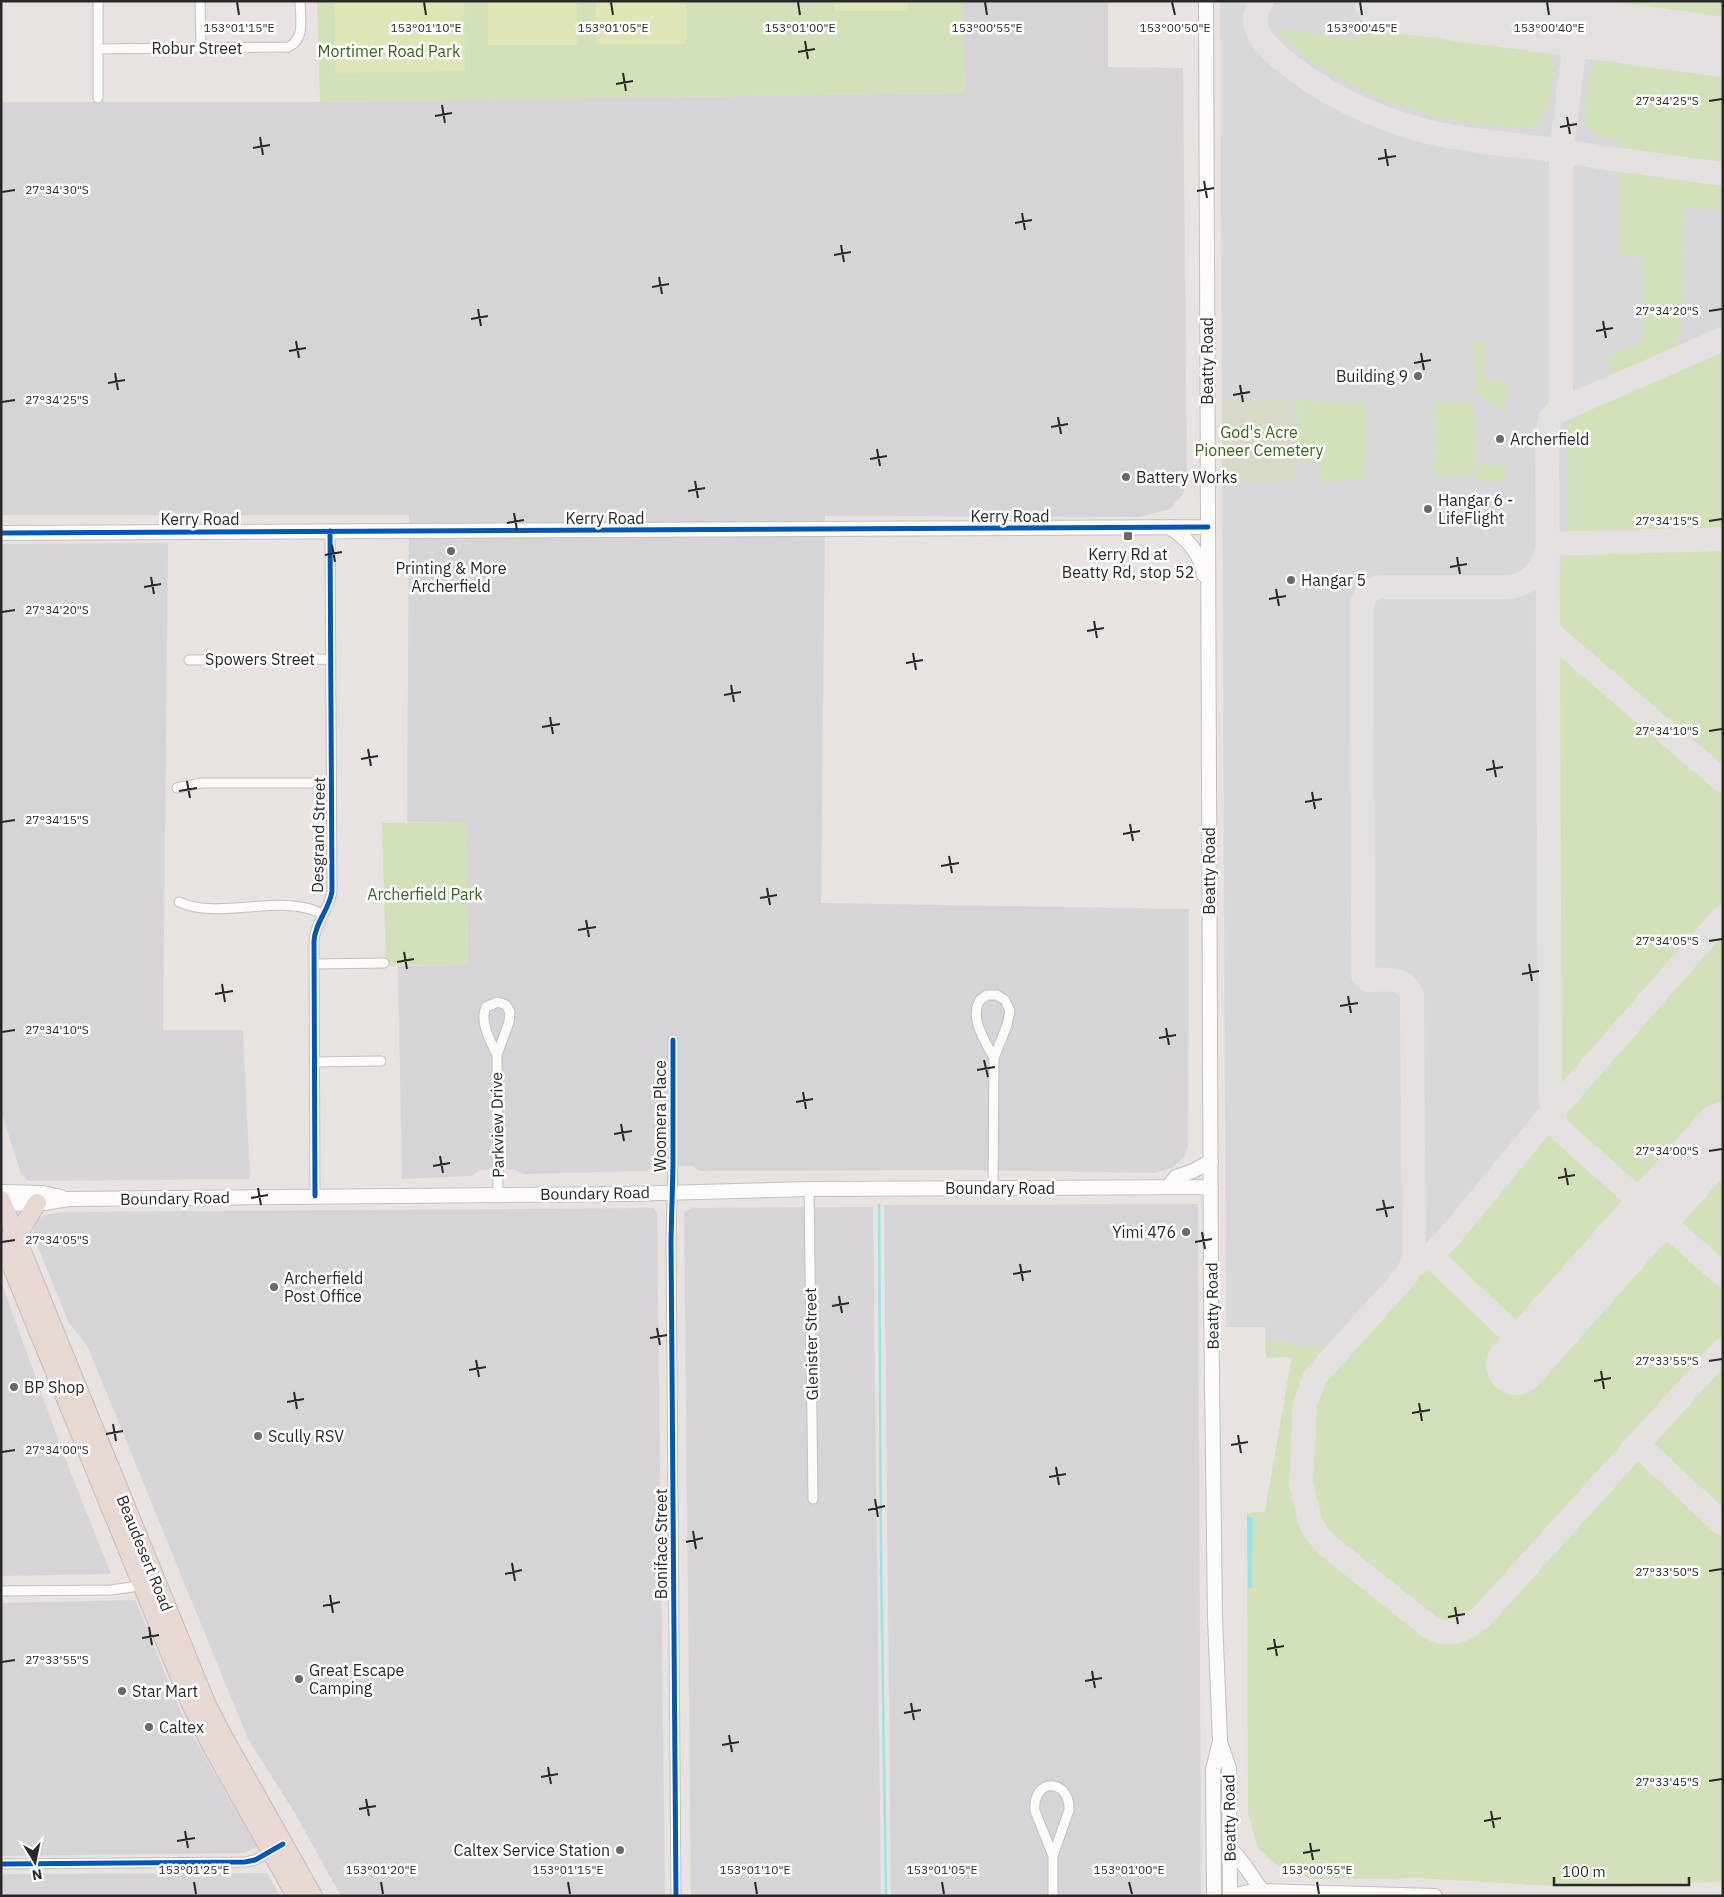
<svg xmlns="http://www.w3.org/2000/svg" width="1724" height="1897" font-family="'IBM Plex Sans',sans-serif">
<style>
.industrial{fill:#d7d4d7}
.airport{fill:#d8d8db}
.green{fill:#d3e1ba}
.cemetery{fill:#d8dac7}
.pitch{fill:#dfe5b7}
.water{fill:#95e4e7}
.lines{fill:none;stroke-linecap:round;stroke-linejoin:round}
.stream{stroke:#95e4e7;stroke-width:2.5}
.taxiway{stroke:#e3e0df;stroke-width:24}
.runway{stroke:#e3e0df;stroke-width:60}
.street-casing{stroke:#c2c0c1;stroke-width:11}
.secondary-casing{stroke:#c2c0c1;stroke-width:16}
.highway-casing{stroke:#c0bebd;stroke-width:20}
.street{stroke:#fcfbfa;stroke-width:9}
.secondary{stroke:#fcfbfa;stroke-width:14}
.highway{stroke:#e8d8d4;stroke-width:18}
.cycleway-casing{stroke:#fff;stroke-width:8}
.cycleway{stroke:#0057b8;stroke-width:5}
.ticks{fill:none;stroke:#292929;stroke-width:2}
.poi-dot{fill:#6c6a69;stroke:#fff;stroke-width:2}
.labels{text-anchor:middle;stroke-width:5;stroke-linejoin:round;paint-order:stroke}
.street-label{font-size:16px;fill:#292929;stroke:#fff}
.park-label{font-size:16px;fill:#3b641c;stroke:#fff}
.poi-label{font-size:16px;fill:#292929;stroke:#fff;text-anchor:start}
.ticks-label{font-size:12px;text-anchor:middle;fill:#292929;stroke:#fff;stroke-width:5;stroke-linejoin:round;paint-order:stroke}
</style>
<rect width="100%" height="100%" fill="#e8e2e0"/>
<path class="industrial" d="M963 1H1108V67L1183 68 1187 483 1183 494 1170 509 1139 517 825 516 821 903 1189 909 1188 1146 1184 1157 1172 1168 1155 1173 966 1170 700 1171 692 1166 654 1167 647 1171 524 1174 513 1169 480 1170 471 1176 402 1179 398 966 468 965 466 822H407L409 515H1V102H320L964 93Z
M168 543 163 1030H243L250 1179 30 1181 27 1180 21 1174 1 1111V544Z
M1198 1204 1201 1896H891L884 1205Z
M873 1207 881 1896H691L684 1212 691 1208Z
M654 1208 657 1214 665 1896H341L293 1810 248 1739 87 1345 69 1323 33 1235 34 1221 45 1215 63 1212Z
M1 1287H3L65 1458 111 1574 1 1576Z
M135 1600 185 1722 257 1847 243 1853 1 1856V1603Z
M267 1873 280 1896H1V1874Z"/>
<path class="airport" d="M1220 1H1723V1881L1635 1886 1570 1887 1422 1878 1316 1879 1282 1870 1258 1847 1248 1813 1247 1513 1265 1512 1292 1357 1266 1358 1265 1327H1226Z"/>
<path class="green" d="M317 1H963L965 93 320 102Z
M1591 1H1723V26L1594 8Z
M1360 19 1538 44C1543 47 1548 50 1551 54 1557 65 1550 110 1542 120 1540 124 1537 125 1533 127 1514 129 1494 127 1475 124 1415 115 1359 95 1309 59 1298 50 1283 41 1276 28L1358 40Z
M1605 53 1723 69V165L1629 152 1619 147 1620 141C1609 139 1595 137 1588 127 1581 117 1587 67 1597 59 1598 57 1602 57 1604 56Z
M1624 168 1723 182V210L1683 206 1682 327 1676 344 1669 353 1608 379V357L1642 341 1641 257 1620 256V170Z
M1483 339V379L1505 380V412L1475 393 1474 343Z
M1723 349V1881L1635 1886 1570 1887 1422 1878 1316 1879 1282 1870 1258 1847 1248 1813V1589L1252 1586 1253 1519 1247 1516V1513L1265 1512 1292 1357 1266 1358 1265 1340 1285 1341 1303 1347H1324L1327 1350C1330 1362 1318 1364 1316 1374L1320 1378 1326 1376 1416 1277 1557 1117 1556 573 1567 551V425L1574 413Z
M1296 400 1365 404V477L1322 483 1319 461 1297 462Z
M1433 402H1470L1474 407 1476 470 1468 476H1434Z
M1480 464 1506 465V481H1475V476L1480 472Z
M466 822 468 965H386L382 823Z"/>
<path class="cemetery" d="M1294 400 1295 482 1223 483 1222 401Z"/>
<path class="pitch" d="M334 1H464L465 71 335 73Z
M488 1H577V45H488Z
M596 1H686V44H596Z
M834 1H908V11H834Z"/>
<path class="water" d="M1247 1516 1253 1518 1252 1587 1248 1589Z"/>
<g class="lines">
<path class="stream" d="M879 1205 881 1559 886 1896"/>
<path class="taxiway" d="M1262 1C1246 23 1261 41 1278 56 1321 93 1374 118 1429 132 1467 141 1507 144 1546 149 1605 158 1664 166 1723 174
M1465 12 1550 25 1563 33 1572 49 1573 59 1561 152V402L1558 410 1550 419 1547 435 1550 1090 1553 1117 1559 1129 1723 1275
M1539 21C1557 23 1572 19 1580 1
M1573 59C1577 45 1586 36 1601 33L1689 43
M1556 412 1723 339
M1547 544 1723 539
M1547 548C1544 569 1529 585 1508 587H1379C1370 589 1365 594 1362 603L1363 975 1368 980C1385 980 1405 975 1412 996L1414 1251 1412 1264 1406 1276 1315 1377 1305 1404 1301 1483 1311 1524 1318 1535 1328 1546 1431 1628C1451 1638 1469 1629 1484 1614L1723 1350
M1548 631 1723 781
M1431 1256 1530 1350
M1411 1266 1431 1256 1449 1237 1552 1112 1723 917
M1637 1444 1723 1524"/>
<path class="runway" d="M1385 1 1723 47
M1516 1365 1723 1132"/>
<defs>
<path id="street" d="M98 1V98
M200 1 201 48
M98 49 288 47C306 40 300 17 300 1
M189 660 331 659
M177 788 201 783H331
M179 902C222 921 280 892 323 914
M315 964 384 963
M673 1040V1165L671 1240 676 1896
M497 1055C491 1042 479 1022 486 1007L498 1002 506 1005 510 1012 509 1022 497 1055 498 1194
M315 1062 381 1061
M993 1187 994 1058 1007 1025 1010 1011 1005 1000 997 995H987L980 1000C969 1018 985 1041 994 1058
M809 1189 813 1499
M315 1196 314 941C315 922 330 909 332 891L330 531
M1 1591 111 1590 146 1585
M1053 1856 1035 1811C1032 1777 1070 1778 1069 1810L1053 1856V1896
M1 1864 245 1862 255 1860 273 1850"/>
<path id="secondary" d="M1206 1 1211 1297 1215 1618 1220 1741 1213 1770 1214 1896
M1169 527C1186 537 1202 555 1204 575
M1 533 1208 527
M1168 1187 1176 1177 1193 1171 1211 1161
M1 1192 43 1193 61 1197
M1 1204 44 1203 69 1199 625 1194 809 1189 1211 1187
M1220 1742 1229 1768 1230 1896
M1230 1849C1244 1860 1251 1878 1263 1891
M1232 1896 1249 1892 1263 1891 1435 1896"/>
<path id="highway" d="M1 1200 206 1703 224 1738 313 1896
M16 1237 37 1203
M1 1240 190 1702 211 1745 296 1896"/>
</defs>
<use href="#street" class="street-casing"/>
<use href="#secondary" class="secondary-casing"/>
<use href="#highway" class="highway-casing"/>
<use href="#street" class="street"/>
<use href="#secondary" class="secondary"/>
<use href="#highway" class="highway"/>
<defs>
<path id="cycleway" d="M1 533 1208 527
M673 1040V1165L671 1240 676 1896
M315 1196 314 941C315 922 330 909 332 891L330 531
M1 1864 245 1862 255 1860 283 1844"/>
</defs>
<use href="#cycleway" class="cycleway-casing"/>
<use href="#cycleway" class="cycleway"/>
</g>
<path class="ticks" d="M237 2 239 15M424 2 426 15M611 2 613 15M798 2 800 15M985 2 987 15M1172 2 1175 15M1360 2 1362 15M1547 2 1549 15M805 41 808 59M798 52 815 49M623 73 626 91M616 84 633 81M1709 101 1722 99M442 105 445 123M435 116 452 113M1567 117 1570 134M1560 127 1577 124M260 137 263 155M253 148 270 145M1385 149 1388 166M1378 159 1396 156M1204 181 1207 198M1197 191 1214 188M2 192 15 190M1022 213 1025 230M1015 223 1032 220M841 245 844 262M834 255 851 252M659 277 662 294M652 287 669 284M478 309 481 326M1709 311 1722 309M471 319 488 316M1603 321 1606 338M1596 331 1613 328M296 341 299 358M289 351 306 348M1421 353 1424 370M1414 363 1431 360M115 373 118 390M108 383 125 380M1240 385 1243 402M1233 395 1250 392M2 402 15 400M1058 417 1061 434M1051 427 1068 424M877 449 880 466M870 459 887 456M695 481 698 498M688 491 705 488M514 513 517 530M1709 521 1722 519M507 523 524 520M332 545 335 562M325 555 342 552M1457 557 1460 574M1450 567 1467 564M151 577 154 594M144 587 161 584M1276 589 1279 606M1269 599 1286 596M2 612 15 610M1094 621 1097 638M1087 631 1104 628M913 653 916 670M906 663 923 660M731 685 734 702M724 695 741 692M550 717 553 734M542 727 560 724M1709 731 1722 729M368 749 371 766M361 759 378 756M1493 760 1496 777M1486 770 1503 767M187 781 190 798M179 791 197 788M1312 792 1315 809M1305 802 1322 799M2 822 15 820M1130 824 1133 841M1123 834 1140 831M949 856 952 873M941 866 959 863M767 888 770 905M760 898 777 895M586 920 589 937M578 930 596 927M1709 941 1722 939M404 952 407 969M397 962 414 959M1529 964 1532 981M1522 974 1539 971M222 984 225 1002M215 994 233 991M1348 996 1351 1013M1340 1006 1358 1003M1166 1028 1169 1045M2 1032 15 1030M1159 1038 1176 1035M984 1060 988 1077M977 1070 995 1067M803 1092 806 1109M796 1102 813 1099M621 1124 624 1141M614 1134 632 1131M1709 1151 1722 1149M440 1156 443 1173M433 1166 450 1163M1565 1168 1568 1185M1558 1178 1575 1175M258 1188 261 1205M251 1198 268 1195M1383 1200 1387 1217M1376 1210 1394 1207M1202 1232 1205 1249M2 1242 15 1240M1195 1242 1212 1239M1020 1264 1023 1281M1013 1274 1031 1271M839 1296 842 1313M832 1306 849 1303M657 1328 660 1345M650 1338 667 1335M476 1360 479 1377M1709 1361 1722 1359M469 1370 486 1367M1601 1371 1604 1389M1594 1381 1611 1378M294 1392 297 1409M287 1402 304 1399M1419 1403 1422 1421M1412 1413 1430 1410M113 1424 116 1441M106 1434 123 1431M1238 1435 1241 1453M1231 1445 1248 1442M2 1452 15 1450M1056 1467 1059 1485M1049 1477 1066 1474M875 1499 878 1517M868 1510 885 1506M693 1531 696 1549M686 1542 703 1538M512 1563 515 1581M1709 1571 1722 1569M505 1574 522 1570M330 1595 333 1613M323 1606 340 1602M1455 1607 1458 1624M1448 1617 1465 1614M149 1627 152 1645M142 1638 159 1635M1274 1639 1277 1656M1267 1649 1284 1646M2 1662 15 1660M1092 1671 1095 1688M1085 1681 1102 1678M911 1703 914 1720M904 1713 921 1710M729 1735 732 1752M722 1745 739 1742M548 1767 551 1784M541 1777 558 1774M1709 1781 1722 1779M366 1799 369 1816M359 1809 376 1806M1491 1811 1494 1828M1484 1821 1501 1818M185 1831 188 1848M177 1841 195 1838M1310 1843 1313 1860M1303 1853 1320 1850M194 1882 196 1894M381 1882 383 1894M568 1882 570 1894M755 1882 757 1894M942 1882 944 1894M1129 1882 1132 1894M1317 1882 1319 1894"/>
<g class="poi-dot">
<circle cx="1418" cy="376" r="5"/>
<circle cx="1500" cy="439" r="5"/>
<circle cx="1126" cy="477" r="5"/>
<circle cx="1428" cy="509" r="5"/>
<rect x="1123" y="531" width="10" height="10" rx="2.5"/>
<circle cx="451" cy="551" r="5"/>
<circle cx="1291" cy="580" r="5"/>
<circle cx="1186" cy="1232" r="5"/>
<circle cx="274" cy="1287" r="5"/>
<circle cx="14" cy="1387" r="5"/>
<circle cx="258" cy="1436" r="5"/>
<circle cx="299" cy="1679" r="5"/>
<circle cx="122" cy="1691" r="5"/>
<circle cx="149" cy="1727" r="5"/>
<circle cx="620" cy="1850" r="5"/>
</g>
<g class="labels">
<g class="street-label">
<text x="197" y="54">Robur Street</text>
<text transform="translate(1207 361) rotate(-90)" y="6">Beatty Road</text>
<text x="1010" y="522">Kerry Road</text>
<text x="605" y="524">Kerry Road</text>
<text x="200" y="525">Kerry Road</text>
<text x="260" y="665">Spowers Street</text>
<text transform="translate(318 835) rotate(-89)" y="6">Desgrand Street</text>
<text transform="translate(1209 871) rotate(-90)" y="6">Beatty Road</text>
<text transform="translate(660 1116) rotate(-90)" y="6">Woomera Place</text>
<text transform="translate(497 1125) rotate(-91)" y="6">Parkview Drive</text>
<text x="1000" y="1194">Boundary Road</text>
<text transform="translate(595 1193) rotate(-1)" y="6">Boundary Road</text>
<text transform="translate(175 1198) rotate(-1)" y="6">Boundary Road</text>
<text transform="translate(1212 1306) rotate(-91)" y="6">Beatty Road</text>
<text transform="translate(811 1344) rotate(-91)" y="6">Glenister Street</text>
<text transform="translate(661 1544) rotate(-90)" y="6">Boniface Street</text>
<text transform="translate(145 1553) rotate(68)" y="6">Beaudesert Road</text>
<text transform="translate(1229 1818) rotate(-91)" y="6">Beatty Road</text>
</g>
<g class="park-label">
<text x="389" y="57">Mortimer Road Park</text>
<text x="1259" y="438">God's Acre<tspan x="1259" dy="18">Pioneer Cemetery</tspan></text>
<text x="425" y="900">Archerfield Park</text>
</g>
<g class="poi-label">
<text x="1408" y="382" text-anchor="end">Building 9</text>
<text x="1510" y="445">Archerfield</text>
<text x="1136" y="483">Battery Works</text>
<text x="1438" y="506">Hangar 6 -<tspan x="1438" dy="18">LifeFlight</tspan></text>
<text x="1128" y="560" text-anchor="middle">Kerry Rd at<tspan x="1128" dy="18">Beatty Rd, stop 52</tspan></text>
<text x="451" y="574" text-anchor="middle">Printing &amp; More<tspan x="451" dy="18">Archerfield</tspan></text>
<text x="1301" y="586">Hangar 5</text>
<text x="1176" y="1238" text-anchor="end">Yimi 476</text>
<text x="284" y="1284">Archerfield<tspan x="284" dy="18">Post Office</tspan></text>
<text x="24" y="1393">BP Shop</text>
<text x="268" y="1442">Scully RSV</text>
<text x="309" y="1676">Great Escape<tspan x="309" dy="18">Camping</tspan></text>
<text x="132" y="1697">Star Mart</text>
<text x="159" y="1733">Caltex</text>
<text x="610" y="1856" text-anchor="end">Caltex Service Station</text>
</g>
</g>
<g class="ticks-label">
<text x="239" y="32">153°01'15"E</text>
<text x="426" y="32">153°01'10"E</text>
<text x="613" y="32">153°01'05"E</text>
<text x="800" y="32">153°01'00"E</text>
<text x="987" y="32">153°00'55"E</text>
<text x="1362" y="32">153°00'45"E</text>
<text x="1175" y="32">153°00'50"E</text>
<text x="1549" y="32">153°00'40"E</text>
<text x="1667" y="105">27°34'25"S</text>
<text x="57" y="194">27°34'30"S</text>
<text x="1667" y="315">27°34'20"S</text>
<text x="57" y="404">27°34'25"S</text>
<text x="1667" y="525">27°34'15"S</text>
<text x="57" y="614">27°34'20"S</text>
<text x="1667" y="735">27°34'10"S</text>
<text x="57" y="824">27°34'15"S</text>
<text x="1667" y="945">27°34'05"S</text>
<text x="57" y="1034">27°34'10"S</text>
<text x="1667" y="1155">27°34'00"S</text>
<text x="57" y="1244">27°34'05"S</text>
<text x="1667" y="1365">27°33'55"S</text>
<text x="57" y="1454">27°34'00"S</text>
<text x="1667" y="1576">27°33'50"S</text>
<text x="57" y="1664">27°33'55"S</text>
<text x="1667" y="1786">27°33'45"S</text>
<text x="194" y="1874">153°01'25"E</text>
<text x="381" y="1874">153°01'20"E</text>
<text x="568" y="1874">153°01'15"E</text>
<text x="755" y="1874">153°01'10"E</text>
<text x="942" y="1874">153°01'05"E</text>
<text x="1129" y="1874">153°01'00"E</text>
<text x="1317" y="1874">153°00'55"E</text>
</g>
<rect width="1724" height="1897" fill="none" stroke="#292929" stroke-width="5"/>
<g transform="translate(35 1862) rotate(170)" stroke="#ffffff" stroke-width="4" paint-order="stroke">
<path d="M0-4L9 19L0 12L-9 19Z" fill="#292929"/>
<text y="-8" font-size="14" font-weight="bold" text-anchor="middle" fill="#292929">N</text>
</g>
<path d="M1554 1877v8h135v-8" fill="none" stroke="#292929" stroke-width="2.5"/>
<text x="1562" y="1877" font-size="15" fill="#292929" stroke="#ffffff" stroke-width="4" paint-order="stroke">100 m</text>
</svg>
